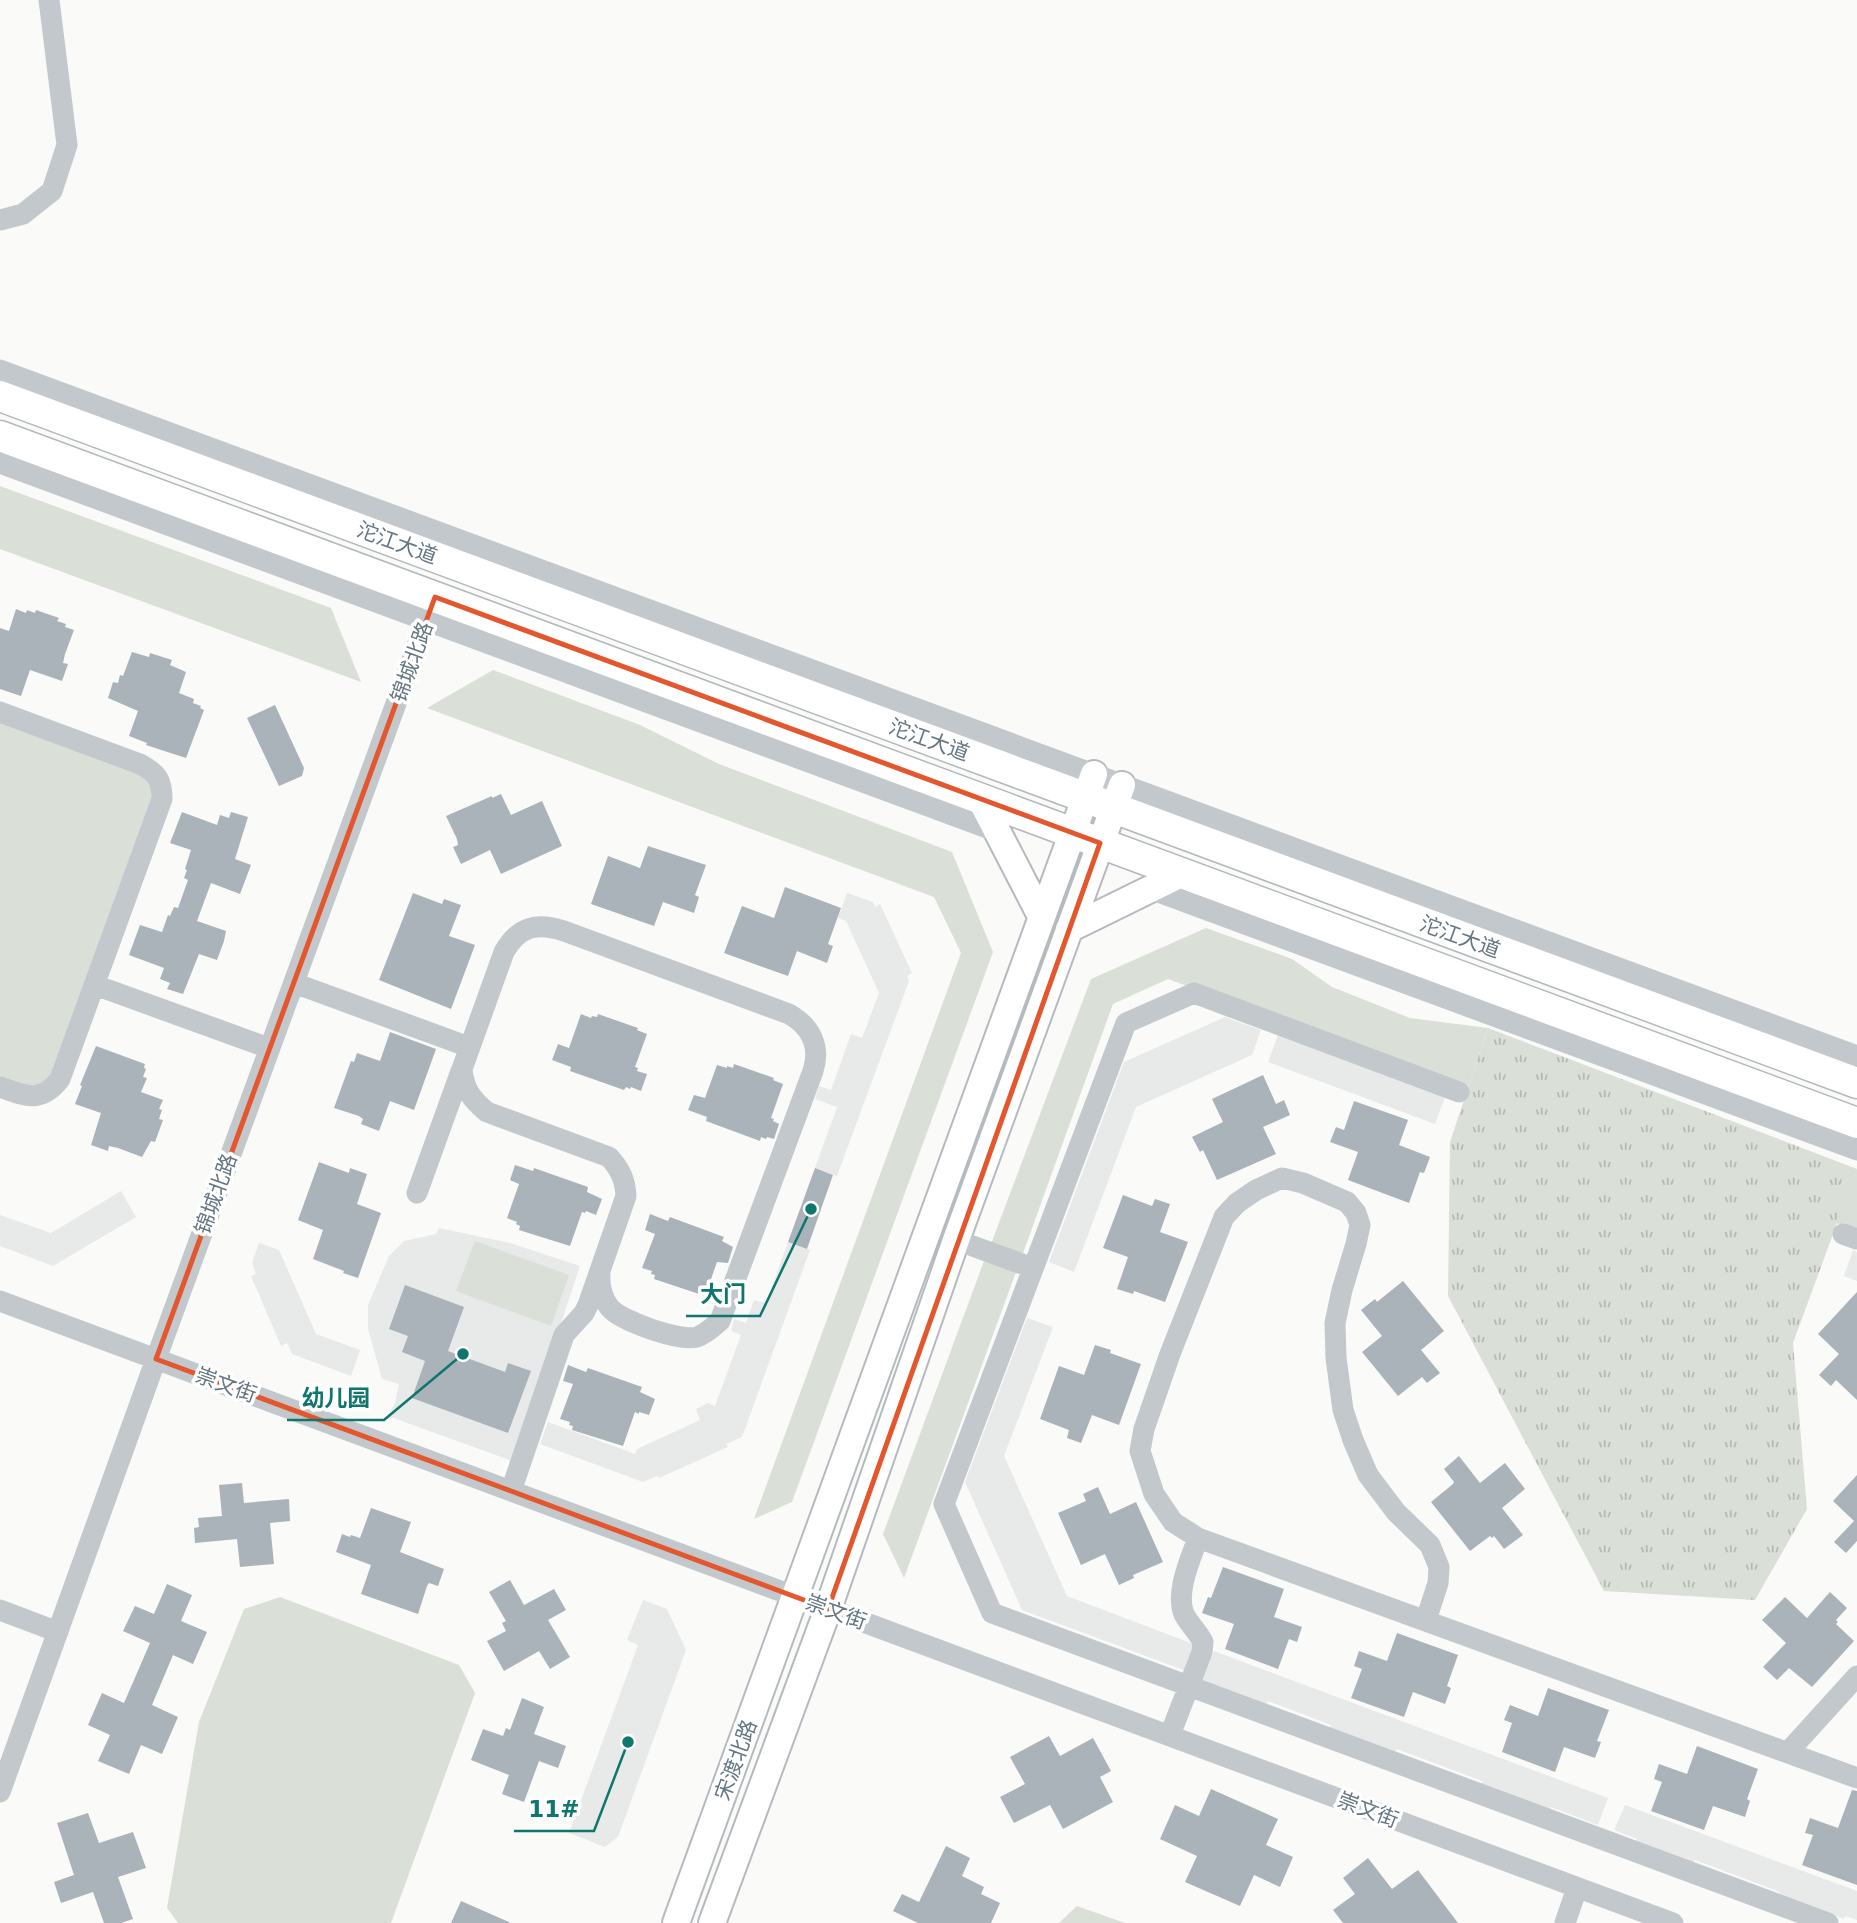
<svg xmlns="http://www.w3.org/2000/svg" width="1857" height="1923" font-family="'DejaVu Sans','Noto Sans SC',sans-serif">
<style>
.built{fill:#e8e9e9}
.green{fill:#dadfd7}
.park{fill:url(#park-tufts)}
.building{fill:#aab3b9}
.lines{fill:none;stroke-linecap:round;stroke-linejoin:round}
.major-casing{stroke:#b5babe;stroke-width:30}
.highway-casing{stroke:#b4b9bd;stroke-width:33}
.minor{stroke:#c3c8cc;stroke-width:21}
.major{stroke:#fff;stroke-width:26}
.highway{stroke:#fff;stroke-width:30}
.marked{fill:none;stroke:#e4572e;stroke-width:5;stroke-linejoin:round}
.labels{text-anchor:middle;stroke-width:7;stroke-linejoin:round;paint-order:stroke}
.street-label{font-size:21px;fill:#657683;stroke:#fff}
.leader{fill:none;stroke:#0f766e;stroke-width:2.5}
.callout-dot{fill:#0f766e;stroke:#fff;stroke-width:2.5}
.callout-label{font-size:23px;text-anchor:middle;font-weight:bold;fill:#0f766e;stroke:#fff;stroke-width:7;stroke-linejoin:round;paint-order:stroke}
</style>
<defs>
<pattern id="park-tufts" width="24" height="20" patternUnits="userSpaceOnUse" patternTransform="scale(1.75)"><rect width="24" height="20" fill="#dadfd7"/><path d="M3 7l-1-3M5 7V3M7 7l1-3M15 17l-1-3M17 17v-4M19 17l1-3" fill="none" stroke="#b4b9b4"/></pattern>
</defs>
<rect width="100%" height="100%" fill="#fafaf8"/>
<path class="built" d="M847 893 873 902 875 907 880 904 912 973 907 976 909 981 837 1176 815 1168 837 1107 815 1099 819 1086 831 1090 851 1034 862 1038 879 993 846 921 838 918Z
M1225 1017 1261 1030 1252 1055 1136 1107 1074 1272 1049 1262 1124 1062Z
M1278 1035 1445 1097 1435 1124 1268 1062Z
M121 1191 136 1217 53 1266 0 1246V1215L51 1233Z
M439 1228 510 1243 580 1266 515 1462 388 1416 395 1403 399 1384 382 1379 368 1329V1305L389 1256 404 1241 436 1234Z
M788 1242 810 1250 742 1437 726 1444 728 1447 659 1478 657 1476 643 1482 540 1444 548 1422 635 1454 637 1449 700 1420 696 1409 708 1403 715 1406 741 1335 731 1331 734 1319 746 1323 754 1300 766 1303Z
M259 1243 279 1250 316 1334 360 1350 351 1376 292 1354 287 1343 281 1346 251 1276 256 1274 252 1263Z
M1853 1250 1857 1252V1281L1844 1276Z
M1027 1318 1053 1327 1004 1456 1067 1596 1196 1645 1186 1671 1022 1610 965 1482Z
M643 1600 667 1609 686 1650 618 1837 605 1847 569 1833 638 1645 627 1640Z
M1214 1651 1608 1798 1598 1825 1551 1807 1550 1810 1481 1784 1482 1781 1397 1749 1395 1752 1330 1728 1331 1725 1268 1701 1267 1704 1202 1680Z
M1625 1805 1857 1891V1920L1845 1916 1844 1919 1779 1895 1780 1892 1695 1860 1693 1863 1636 1842 1637 1839 1614 1830Z"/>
<path class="green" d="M0 486 331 608 361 682 0 549Z
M493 670 640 725 719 764 952 852 993 952 792 1502 754 1519 961 953 934 897 427 708Z
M0 719 141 771 155 794 56 1072 34 1090 0 1080Z
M1206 928 1292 959 1332 987 1410 1018 1488 1028 1468 1088 1168 979 1113 1004 1022 1256 991 1244 1091 979Z
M1857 1168V1231L1836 1223Z
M475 1241 569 1275 551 1326 456 1291Z
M984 1261 1016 1272 904 1578 883 1534Z
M280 1597 459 1665 475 1693 391 1923H178L167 1908 199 1722 244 1609Z
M1077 1906 1125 1923H1059Z"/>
<path class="park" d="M1488 1028 1857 1169 1793 1343 1807 1509 1755 1600 1604 1591 1448 1296 1450 1142Z"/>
<path class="building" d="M16 609 26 613 27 610 35 613 36 610 59 618 57 621 66 624 65 627 74 630 65 654 63 663 68 664 62 681 30 670 21 696 0 689V628L9 631Z
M132 652 149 657 150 653 172 660 170 665 186 672 179 693 194 699 193 703 201 706 200 708 204 710 186 758 146 745 147 743 129 736 138 711 108 698 113 682 118 683 120 675 123 676Z
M275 705 304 768 302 776 279 786 247 718Z
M501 794 511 815 542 801 562 846 501 874 490 850 461 864 453 847 458 845 457 839 446 816 492 796V798Z
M182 812 217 825 220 815 229 818 231 812 248 817 235 859 251 865 240 894 211 883 197 921 226 931 224 941 217 960 199 954 183 994 167 989 170 983 160 979 164 968 129 955 140 925 162 932 168 915 170 916 174 907 178 908 188 880 184 878 187 870 185 869 191 850 170 843Z
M648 846 706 865 695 895 699 897 694 913 663 902 654 926 591 904 608 856 640 868Z
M785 887 841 908 828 944 833 946 827 963 797 951 788 976 724 953 742 906 774 918Z
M413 893 442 904 444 899 461 905 449 936 475 945 451 1009 379 980Z
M581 1014 591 1018 592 1016 597 1017 598 1014 638 1028 637 1030 647 1034 635 1067 638 1068 637 1071 647 1074 641 1091 631 1087 630 1089 626 1087 624 1090 570 1071 571 1067 552 1060 558 1044 569 1048Z
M390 1032 436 1049 414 1110 390 1101 379 1131 361 1124 363 1119 359 1116 334 1108 351 1061 354 1062 357 1053 380 1061Z
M96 1046 145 1064 144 1068 146 1069 143 1077 147 1078 141 1092 163 1100 159 1109 162 1110 159 1119 163 1120 155 1142 151 1141 142 1157 118 1148 109 1146 108 1151 91 1145 101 1113 75 1104 82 1086 80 1085Z
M734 1064 774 1078 773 1080 783 1084 771 1118 774 1119 773 1121 779 1124 774 1139 767 1137 766 1139 761 1137 760 1141 706 1121 707 1117 688 1110 694 1095 705 1098 717 1065 727 1068V1066L733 1068Z
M1263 1075 1276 1104 1284 1100 1290 1115 1263 1127 1276 1154 1217 1180 1203 1150 1200 1152 1192 1137 1223 1122 1212 1099Z
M1354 1101 1408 1120 1399 1145 1430 1157 1424 1173 1420 1172 1409 1203 1348 1180 1358 1152 1330 1142 1336 1127 1344 1130Z
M319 1162 349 1173 350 1168 367 1174 357 1204 381 1213 358 1278 343 1273 344 1271 313 1259 323 1230 298 1220Z
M515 1165 533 1171 534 1168 588 1187 587 1192 602 1199 596 1215 586 1211 585 1213 582 1212 570 1246 519 1230 520 1226 516 1224 517 1222 507 1218 519 1184 510 1180Z
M815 1168 833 1175 807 1249 788 1242Z
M1123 1195 1152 1206 1155 1199 1170 1204 1160 1232 1188 1242 1165 1302 1134 1291 1133 1294 1117 1289 1128 1257 1103 1248Z
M650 1214 668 1221 670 1217 724 1237 722 1241 733 1247 728 1263 717 1262 705 1296 654 1279 655 1275 651 1274 652 1271 642 1268 655 1234 645 1230Z
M1403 1281 1444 1331 1421 1350 1440 1373 1427 1383 1422 1377 1398 1396 1362 1352 1382 1336 1361 1310 1375 1299 1377 1302Z
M405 1285 464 1307 448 1351 505 1372 508 1363 531 1371 508 1433 412 1398 425 1361 402 1352 408 1336 389 1329Z
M1857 1292V1400L1836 1380 1831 1386 1819 1375 1839 1354 1818 1334Z
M1095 1345 1111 1350 1110 1353 1141 1364 1119 1425 1092 1415 1081 1443 1067 1438 1069 1430 1040 1419 1059 1366 1084 1375Z
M568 1365 586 1372 588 1368 642 1387 640 1392 655 1399 649 1415 639 1412V1414L635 1412 623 1446 572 1430 573 1426 569 1425 570 1422 560 1419 573 1384 563 1381Z
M1459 1456 1480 1483 1505 1463 1525 1489 1502 1508 1523 1535 1504 1549 1494 1536 1492 1538 1490 1536 1470 1551 1431 1502 1453 1484 1454 1482 1444 1469Z
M1857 1475V1541L1846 1553 1834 1542 1854 1521 1833 1501Z
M242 1483 244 1503 289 1499 290 1521 270 1523 274 1564 240 1567 237 1539 195 1543 194 1528 199 1527 198 1518 222 1516 219 1485Z
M1098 1487 1110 1514 1136 1502 1163 1562 1133 1575 1134 1578 1119 1585 1105 1554 1081 1565 1058 1513 1086 1501 1083 1494Z
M371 1508 411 1522 400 1552 444 1569 438 1586 429 1583 427 1586 418 1614 361 1594 371 1565 336 1552 342 1534 350 1537 351 1535 360 1538Z
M1223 1567 1284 1589 1274 1617 1302 1627 1297 1642 1289 1639 1278 1669 1225 1649 1234 1624 1202 1613 1208 1597 1211 1598Z
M510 1580 524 1605 554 1589 566 1610 548 1620 570 1657 550 1669 539 1651 504 1671 487 1641 506 1631 502 1623 506 1621 489 1592Z
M167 1584 192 1595 181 1621 207 1632 193 1664 173 1655 152 1705 178 1717 162 1754 141 1745 129 1774 98 1761 110 1735 88 1725 102 1693 124 1703 150 1643 123 1631 135 1606 154 1614Z
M1830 1592 1847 1608 1836 1620 1838 1622 1836 1624 1854 1641 1812 1687 1789 1668 1777 1680 1763 1667 1786 1643 1762 1620 1785 1597 1807 1618Z
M1397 1633 1458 1655 1447 1686 1451 1688 1445 1704 1413 1692 1404 1717 1351 1698 1362 1669 1354 1666 1359 1651 1387 1661Z
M1548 1688 1609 1710 1597 1741 1601 1742 1595 1758 1564 1747 1555 1772 1502 1752 1512 1723 1504 1720 1510 1705 1538 1716Z
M522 1698 544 1707 534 1734 566 1746 558 1768 539 1761 524 1802 502 1794 509 1775 471 1760 483 1729 503 1736 506 1728 510 1730Z
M1049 1736 1060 1756 1093 1738 1111 1771 1100 1777 1113 1802 1063 1829 1050 1805 1014 1823 1000 1797 1025 1784 1010 1757Z
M1697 1746 1758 1769 1747 1799 1750 1801 1745 1817 1713 1806 1704 1830 1651 1811 1662 1782 1654 1779 1659 1764 1687 1774Z
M1211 1789 1278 1819 1266 1845 1293 1857 1280 1887 1254 1875 1240 1906 1185 1882 1197 1856 1160 1839 1175 1805 1199 1816Z
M1852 1790 1857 1791V1885L1802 1865 1813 1835 1805 1833 1810 1818 1838 1828Z
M88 1813 99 1843 133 1832 146 1868 118 1877 133 1919 121 1923H104L93 1892 61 1903 54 1882 74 1875 57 1823Z
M946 1846 970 1858 962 1876 984 1887 981 1894 1000 1903 991 1923H918L893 1911 902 1894 919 1902Z
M1368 1858 1392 1889 1418 1870 1458 1923H1343L1333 1910 1355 1894 1343 1878Z
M461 1901 511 1923H451Z"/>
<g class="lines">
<defs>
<path id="major" d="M980 798 1041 916
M1069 929 1183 873
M676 1923 1094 774
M712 1923 828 1609 956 1240 1122 785"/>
<path id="highway" d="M0 396 1857 1083
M0 436 1857 1123"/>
</defs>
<use href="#major" class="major-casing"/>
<use href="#highway" class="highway-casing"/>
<path class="minor" d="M0 220 23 214 52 191 67 145 49 0
M0 370 1857 1056
M0 463 998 832
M0 712 140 764C157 773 162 780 162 799L60 1079C41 1104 25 1096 0 1087
M1150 889 1857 1150
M294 983 469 1047
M95 985 269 1048
M1459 1092 1194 993 1126 1023 944 1504 992 1613 1828 1923
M417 1193 461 1071
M1843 1234 1857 1239
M956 1240 1033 1268
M0 1301 1673 1923
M511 1491 564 1335 584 1313 588 1305 626 1196C625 1179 620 1169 609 1157L487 1112C471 1099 464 1089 462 1069L504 952C519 926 537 922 564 931L789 1014C810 1026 821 1046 813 1071L720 1321C713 1327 706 1334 697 1337 680 1342 621 1321 610 1308 601 1297 599 1285 600 1271
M1198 1538 1173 1522 1154 1494 1140 1451 1144 1429 1170 1354 1224 1217 1237 1203 1256 1190 1282 1178 1303 1183 1347 1202 1356 1213 1360 1225 1356 1244 1342 1290 1335 1323 1336 1358 1343 1410 1353 1440 1368 1475 1396 1512 1430 1545 1439 1567 1438 1583 1426 1620
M0 1610 58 1632
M1170 1735 1202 1652 1203 1642C1198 1632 1189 1624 1184 1614 1175 1592 1191 1558 1198 1538L1857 1778
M1788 1752 1857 1676
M0 1792 156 1359 435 597
M1565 1923 1577 1888"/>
<use href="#major" class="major"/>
<use href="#highway" class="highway"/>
</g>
<path class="marked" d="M435 597 1100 843 828 1609 156 1359Z"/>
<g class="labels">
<g class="street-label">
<text transform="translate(397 543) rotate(20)" y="7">沱江大道</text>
<text transform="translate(412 662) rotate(-70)" y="7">锦城北路</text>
<text transform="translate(929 740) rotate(20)" y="7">沱江大道</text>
<text transform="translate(1460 937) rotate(20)" y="7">沱江大道</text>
<text transform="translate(216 1194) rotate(-70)" y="7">锦城北路</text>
<text transform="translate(226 1385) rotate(20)" y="7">崇文街</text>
<text transform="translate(836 1612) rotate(20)" y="7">崇文街</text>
<text transform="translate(736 1760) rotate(-70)" y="7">宋渡北路</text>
<text transform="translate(1368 1810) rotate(21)" y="7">崇文街</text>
</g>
</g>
<path class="leader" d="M811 1209L760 1316H686M463 1354L384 1420H287M628 1742L594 1831H514"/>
<g class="callout-dot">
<circle cx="811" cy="1209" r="7"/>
<circle cx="463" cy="1354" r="7"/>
<circle cx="628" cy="1742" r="7"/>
</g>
<g class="callout-label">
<text x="723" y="1302">大门</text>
<text x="336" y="1406">幼儿园</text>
<text x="554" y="1817">11#</text>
</g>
</svg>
